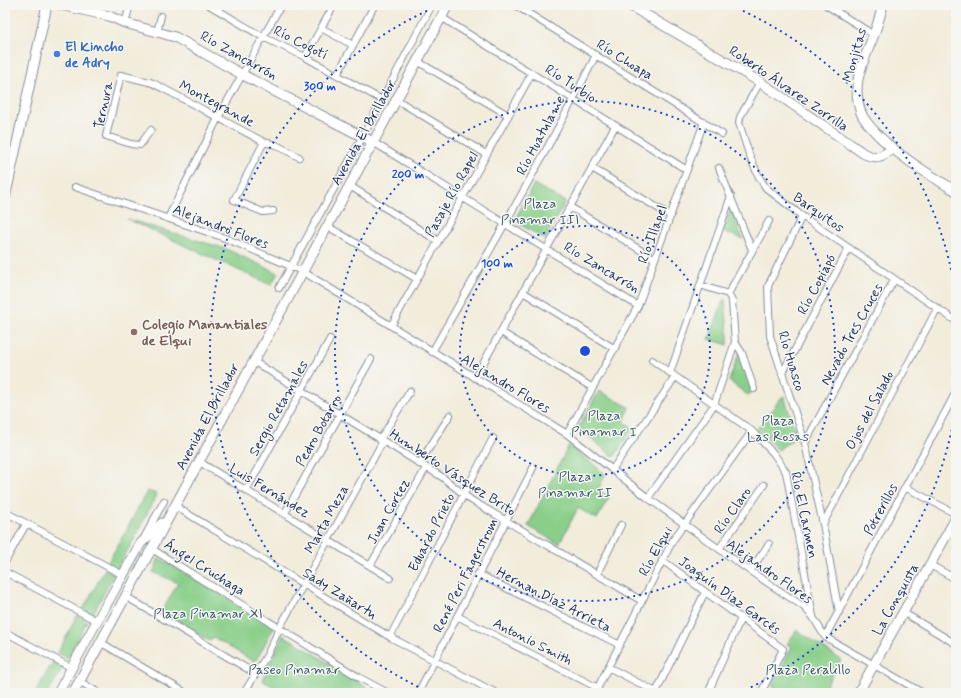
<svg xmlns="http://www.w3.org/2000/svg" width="961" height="698" font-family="Mynerve,sans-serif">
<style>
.green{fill:#89cf89;stroke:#527f74}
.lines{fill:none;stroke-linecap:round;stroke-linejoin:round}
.street-casing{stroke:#868e9c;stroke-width:8}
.secondary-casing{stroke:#868e9c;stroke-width:11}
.street{stroke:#fff;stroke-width:6}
.secondary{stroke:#fff;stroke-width:9}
.ring{fill:none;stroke:#1d4ed8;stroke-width:2;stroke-dasharray:2 4}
.shop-dot{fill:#3f7fe0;stroke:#f6f6f2;stroke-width:1.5}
.education-dot{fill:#8d6e63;stroke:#f6f6f2;stroke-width:1.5}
.labels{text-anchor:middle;stroke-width:3;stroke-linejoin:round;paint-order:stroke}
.street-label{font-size:14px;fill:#1b2f5e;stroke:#f6f6f2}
.shop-label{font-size:14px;font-weight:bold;fill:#366cbe;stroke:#f6f6f2;text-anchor:start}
.park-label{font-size:14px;fill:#365769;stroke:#f6f6f2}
.education-label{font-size:14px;font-weight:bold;fill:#785e54;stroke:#f6f6f2;text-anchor:start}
.centre{fill:#1d4ed8;stroke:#f6f6f2;stroke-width:2}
.ring-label{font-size:12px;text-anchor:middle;font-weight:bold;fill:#1d4ed8;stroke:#f6f6f2;stroke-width:3;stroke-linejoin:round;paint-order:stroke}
</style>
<rect width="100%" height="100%" fill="#f6f6f2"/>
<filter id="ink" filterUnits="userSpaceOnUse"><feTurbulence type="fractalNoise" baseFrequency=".025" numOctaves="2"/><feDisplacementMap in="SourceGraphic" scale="8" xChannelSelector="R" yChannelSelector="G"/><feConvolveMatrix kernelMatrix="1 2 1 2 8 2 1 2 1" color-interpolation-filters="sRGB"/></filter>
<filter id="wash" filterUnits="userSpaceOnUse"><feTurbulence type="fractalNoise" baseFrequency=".012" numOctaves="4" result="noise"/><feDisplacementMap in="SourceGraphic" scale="16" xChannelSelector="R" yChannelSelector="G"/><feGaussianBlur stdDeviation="0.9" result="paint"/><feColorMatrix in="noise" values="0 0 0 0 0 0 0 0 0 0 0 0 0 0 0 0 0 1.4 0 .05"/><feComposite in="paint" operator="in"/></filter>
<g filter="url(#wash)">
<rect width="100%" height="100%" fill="#f2ecdb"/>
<path class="green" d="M534 184 565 202 545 239 514 221Z
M731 208 743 239 725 232 723 228 725 224 726 225 728 220 727 219Z
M127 219 226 249 278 273 271 285Z
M724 299 725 301 728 332V345L709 339Z
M739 353 752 388 750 389 751 393 749 396 729 381Z
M599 391 629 407 624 422 633 428 614 457 578 428Z
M784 396 797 436 778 450 757 429 781 398Z
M569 445 605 474 598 490 609 497 597 519 578 508 559 544 528 526Z
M147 491 157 494 135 537 117 569 107 564 127 529Z
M159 558 232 601 274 627 257 659 253 661 213 637 210 641 162 611 178 583 153 572Z
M105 569 114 574 93 614 83 609Z
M77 615 87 621 68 658 58 653Z
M797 630 841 660 822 693H784L772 686 792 647 787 644Z
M283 635 315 654 370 690 369 693H284L262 680Z
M54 660 64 665 48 693H35Z"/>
</g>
<g filter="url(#ink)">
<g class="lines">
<defs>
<path id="street" d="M209 5 263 37 305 57 382 100
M515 5 722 134
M826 5 874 35
M441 17 687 170
M125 23 130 5
M321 28 353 45
M157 32 161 16
M305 57 334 5
M417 61 508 115
M337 75 374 6 373 5
M760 82 740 117 739 123 750 157 759 177 766 188 802 216 956 321
M397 100 486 154
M151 130 140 145 131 144 106 136 121 75 153 83 264 142 276 145 299 157
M264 142 234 200 263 212 273 211
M373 142 638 306
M592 168 671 216
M719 168 752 250
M350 186 438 241
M75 187 225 238 302 271 567 434 648 498 750 571 804 607 813 617 825 637 923 693
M570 207 655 259
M802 216 768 286 770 336 805 443 823 524 839 612
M168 218 218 118 281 5
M327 226 417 279
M700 285 728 294
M279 288 363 136 432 5
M523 292 615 349
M728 294 769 221
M391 326 532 73
M501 332 593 388
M735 342 742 353 754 389
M432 352C488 253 545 156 596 55
M652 360 752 431 774 454 786 472 813 616
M253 361 442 477 471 500 642 601
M670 373 731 196
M782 374 849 248
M475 378 615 126
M567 434 638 306 704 122
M380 440 410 391
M805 443 894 280
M198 461 390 578
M419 464 450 415
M612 470 675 377
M905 487 956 514
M247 489 330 339
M648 498 714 405 735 342 732 301 728 294
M175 506 390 637 496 693
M5 512 123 575
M285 513 371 359
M823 524 937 309
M145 536 164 501
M152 549 360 678 388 693
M719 549 764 485
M662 560 783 649 761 693
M5 562 26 524
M930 565 956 579
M370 566 426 468
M750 571 769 544
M5 572 97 621
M478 574 620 645
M597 574 621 525
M125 596 256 674
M904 613 956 644
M457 616 598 688
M5 632 72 668
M390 637 493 438
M825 637 956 392
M100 642 186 693
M608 667 658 693
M79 681 99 693
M656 692 705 592
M244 693 267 655 280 627 383 441
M418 693 533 468
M595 693 673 540 752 431
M708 693 741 618"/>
<path id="secondary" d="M61 5 109 16 125 23 175 37 243 75 373 142
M629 5 760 82 863 153C876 160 882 157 893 148
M883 5C880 16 877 27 873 37 867 53 857 73 857 90 857 98 859 110 863 117 883 147 926 173 956 191
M5 198 47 5
M58 693 97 621 141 543 162 523
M73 693 448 5
M858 693 956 518"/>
</defs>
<use href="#street" class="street-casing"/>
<use href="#secondary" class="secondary-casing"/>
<use href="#street" class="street"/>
<use href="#secondary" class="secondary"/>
</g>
</g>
<g class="ring">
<circle cx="585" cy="351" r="125"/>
<circle cx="585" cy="351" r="250"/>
<path d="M956 406A375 375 0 0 1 741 692M429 692A375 375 0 0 1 438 6M732 6A375 375 0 0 1 956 296"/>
</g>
<circle class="shop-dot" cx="57" cy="54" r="4"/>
<circle class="education-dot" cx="134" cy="332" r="4"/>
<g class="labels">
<g class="street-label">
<text transform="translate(301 42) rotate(27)" y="5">Río Cogotí</text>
<text transform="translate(239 55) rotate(29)" y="5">Río Zancarrón</text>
<text transform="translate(854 55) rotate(-74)" y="5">Monjitas</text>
<text transform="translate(625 59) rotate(32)" y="5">Río Choapa</text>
<text transform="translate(571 83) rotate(33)" y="5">Río Turbio</text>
<text transform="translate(789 88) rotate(34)" y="5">Roberto Álvarez Zorrilla</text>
<text transform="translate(217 103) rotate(28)" y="5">Montegrande</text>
<text transform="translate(103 105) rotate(-78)" y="5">Ternura</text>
<text transform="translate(363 132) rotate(-61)" y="5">Avenida El Brillador</text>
<text transform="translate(540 135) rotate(-62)" y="5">Río Huatulame</text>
<text transform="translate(451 194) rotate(-61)" y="5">Pasaje Río Rapel</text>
<text transform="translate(819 212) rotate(35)" y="5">Barquitos</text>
<text transform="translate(221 226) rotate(21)" y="5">Alejandro Flores</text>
<text transform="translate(652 234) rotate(-70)" y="5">Río Illapel</text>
<text transform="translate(602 267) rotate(31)" y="5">Río Zancarrón</text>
<text transform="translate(816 284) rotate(-62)" y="5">Río Copiapó</text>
<text transform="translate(851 334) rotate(-61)" y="5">Nevado Tres Cruces</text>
<text transform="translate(792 361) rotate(73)" y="5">Río Huasco</text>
<text transform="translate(506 383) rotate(31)" y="5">Alejandro Flores</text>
<text transform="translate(278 408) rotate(-61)" y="5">Sergio Retamales</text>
<text transform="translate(869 410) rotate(-62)" y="5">Ojos del Salado</text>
<text transform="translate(207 416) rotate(-62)" y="5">Avenida El Brillador</text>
<text transform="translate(318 430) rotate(-61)" y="5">Pedro Botarro</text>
<text transform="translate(453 472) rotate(33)" y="5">Humberto Vásquez Brito</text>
<text transform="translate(270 490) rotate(31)" y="5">Luis Fernández</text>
<text transform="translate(880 509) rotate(-62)" y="5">Potrerillos</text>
<text transform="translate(732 510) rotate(-55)" y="5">Río Claro</text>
<text transform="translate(388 511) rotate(-61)" y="5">Juan Cortez</text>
<text transform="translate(805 515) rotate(78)" y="5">Río El Carmen</text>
<text transform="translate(326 519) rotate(-61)" y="5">Marta Meza</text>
<text transform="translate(431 532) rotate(-63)" y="5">Eduardo Prieto</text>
<text transform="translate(655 551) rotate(-61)" y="5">Río Elqui</text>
<text transform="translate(205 567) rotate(32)" y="5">Ángel Cruchaga</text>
<text transform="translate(770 571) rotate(35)" y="5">Alejandro Flores</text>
<text transform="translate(465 575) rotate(-63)" y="5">René Peri Fagerstrom</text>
<text transform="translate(340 593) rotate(32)" y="5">Sady Zañartu</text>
<text transform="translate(730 595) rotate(36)" y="5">Joaquín Díaz Garcés</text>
<text transform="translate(554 599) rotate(27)" y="5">Hernan Díaz Arrieta</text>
<text transform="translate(895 599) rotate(-61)" y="5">La Conquista</text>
<text transform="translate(533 641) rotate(27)" y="5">Antonio Smith</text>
</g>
<g class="shop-label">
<text x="65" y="51">El Kincho<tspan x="65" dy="16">de Adry</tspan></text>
</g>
<g class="park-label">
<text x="540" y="208">Plaza<tspan x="540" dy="16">Pinamar III</tspan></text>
<text x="604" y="420">Plaza<tspan x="604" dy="16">Pinamar I</tspan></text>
<text x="778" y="425">Plaza<tspan x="778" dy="16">Las Rosas</tspan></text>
<text x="575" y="481">Plaza<tspan x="575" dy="16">Pinamar II</tspan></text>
<text x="208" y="618">Plaza Pinamar XI</text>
<text x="294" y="674">Paseo Pinamar</text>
<text x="808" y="674">Plaza Peralillo</text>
</g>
<g class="education-label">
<text x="142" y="329">Colegio Manantiales<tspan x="142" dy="16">de Elqui</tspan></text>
</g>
</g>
<circle cx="585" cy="351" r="6" class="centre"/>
<g class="ring-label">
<text x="320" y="90">300 m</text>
<text x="408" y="178">200 m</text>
<text x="497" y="267">100 m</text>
</g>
<rect width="961" height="698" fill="none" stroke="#f6f6f2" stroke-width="20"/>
</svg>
